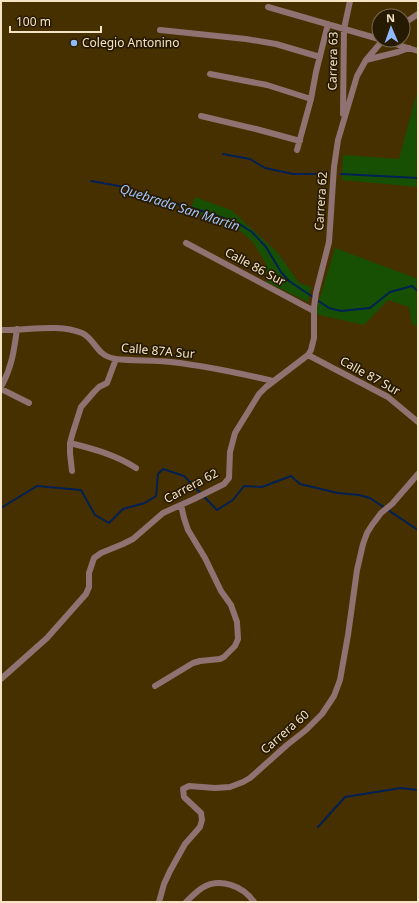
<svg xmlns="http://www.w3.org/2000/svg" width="419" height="903" font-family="'Noto Sans',sans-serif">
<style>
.green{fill:#175002}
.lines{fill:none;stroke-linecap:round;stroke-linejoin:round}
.stream{stroke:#012054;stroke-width:2}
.minor{stroke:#917272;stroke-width:6}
.poi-dot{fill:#8eb9fd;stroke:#271a03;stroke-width:1.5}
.labels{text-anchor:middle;stroke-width:3.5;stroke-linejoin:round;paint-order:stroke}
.poi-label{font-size:12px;fill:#f5e3c6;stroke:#271a03;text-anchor:start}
.street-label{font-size:12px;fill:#f5e3c6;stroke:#271a03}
.water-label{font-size:13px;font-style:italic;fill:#a3c3f6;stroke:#271a03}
</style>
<rect width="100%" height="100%" fill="#473000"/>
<path class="green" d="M418 89V187L342 180 343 155 399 159Z
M195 197 231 210 278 253 299 283 311 287 308 302 267 282 266 264 253 242 238 229 190 211Z
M335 248 418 279V328L412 323 409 307 388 300 364 325 315 314Z"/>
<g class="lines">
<path class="stream" d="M223 154 250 159 265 168 293 174H324
M341 174 418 178
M91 181 119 186 136 191 159 201 182 205 218 216 241 225 252 232 266 247 281 272 289 281 313 297
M317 300 329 308 341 311 370 308 390 292 412 286 418 291
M1 508 37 486 81 490 95 515 109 523 123 509 145 503 156 496 158 474 163 469 184 476 217 510 233 500 244 486 262 487 291 476 300 484 338 493 359 495 370 498 418 530
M318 827 345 797 401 788 418 790"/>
<path class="minor" d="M268 7 379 39
M403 24 418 14
M160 30 246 39 276 44 320 57
M382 40 418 51
M366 60 398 52 409 48
M210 74 267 85 311 99
M343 114 344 29 350 1
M201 116 256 129 300 141
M297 150 311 99 316 72 328 24
M186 243 314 311
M1 330C26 331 58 323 82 333 91 337 95 347 102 353 106 357 111 358 116 359 134 361 153 360 171 362 206 366 239 373 273 381
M308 355 388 397 418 422
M1 387C12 367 14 351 17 329
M1 389 29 403
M70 443C94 449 116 455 136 468
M72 471 70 453V443L73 432 81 407 94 392 99 387 107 383 116 359
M1 679 47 638 86 594 89 587V573L94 558 101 553 123 544 133 539 163 513 194 499 224 484 229 478 230 452 235 433 259 394 266 387 308 355 311 350 314 338V307L316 293 329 242 334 167 338 140 357 76 366 60 383 40
M155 686 193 663 200 661 220 659 224 657 235 646 238 639 237 622 231 605 221 591 205 558 188 530 184 518 181 505
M159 902 164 884 170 871 185 844 200 827 202 820 201 813 184 797 183 789 189 786 215 788 230 787 243 782 250 778 287 745 306 730 322 714 334 696 340 680 348 635 357 570 363 544 367 533 372 525 381 513 392 504 418 474
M186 902C191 897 196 892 202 888 220 877 243 886 254 902"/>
</g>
<circle class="poi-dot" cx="74" cy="43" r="4"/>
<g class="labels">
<g class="poi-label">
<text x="82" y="47">Colegio Antonino</text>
</g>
<g class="street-label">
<text transform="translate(333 61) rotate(-89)" y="4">Carrera 63</text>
<text transform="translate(321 201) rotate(-86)" y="4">Carrera 62</text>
<text transform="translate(255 267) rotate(28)" y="4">Calle 86 Sur</text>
<text transform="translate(158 351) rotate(5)" y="4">Calle 87A Sur</text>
<text transform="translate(370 376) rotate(29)" y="4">Calle 87 Sur</text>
<text transform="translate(191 486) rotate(-28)" y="4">Carrera 62</text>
<text transform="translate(285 732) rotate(-41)" y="4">Carrera 60</text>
</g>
<g class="water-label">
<text transform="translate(180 207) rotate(18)" y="5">Quebrada San Martín</text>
</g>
</g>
<rect width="419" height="903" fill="none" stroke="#f5e3c6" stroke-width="4"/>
<g transform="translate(391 28) rotate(358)"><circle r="19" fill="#271a03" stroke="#796a51"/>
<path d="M0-3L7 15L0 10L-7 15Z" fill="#8eb9fd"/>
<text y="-6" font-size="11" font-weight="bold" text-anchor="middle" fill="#f5e3c6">N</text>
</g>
<path d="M10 26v6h91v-6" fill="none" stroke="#f5e3c6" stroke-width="2"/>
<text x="16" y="26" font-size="12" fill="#f5e3c6" stroke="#271a03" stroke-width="3" paint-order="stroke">100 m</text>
</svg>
